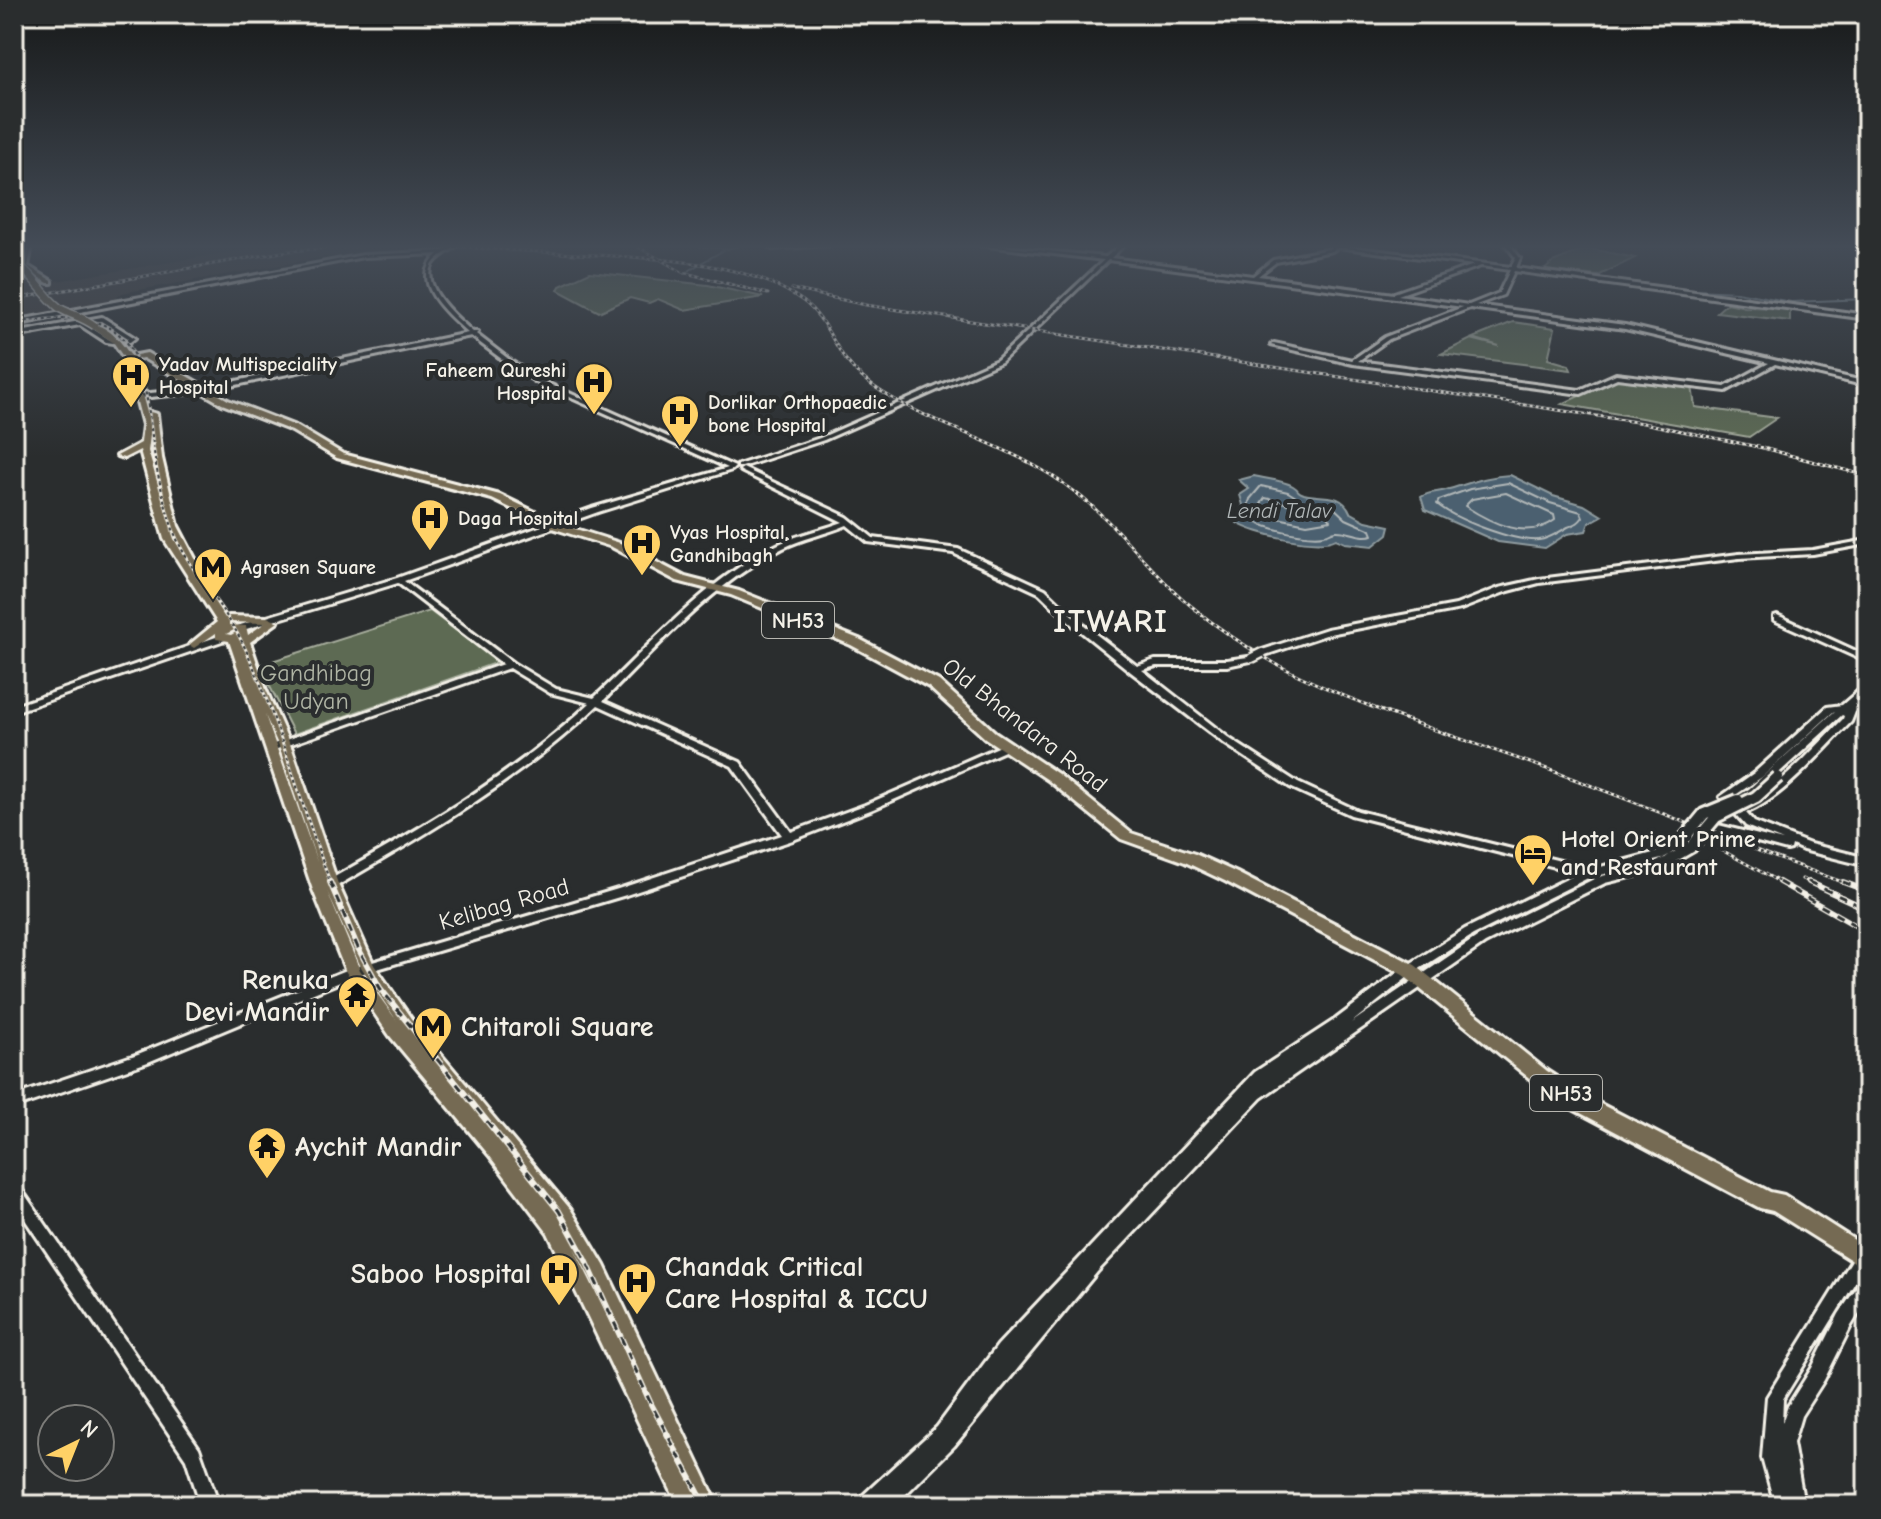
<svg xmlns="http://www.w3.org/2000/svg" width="1881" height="1519" font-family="'Comic Neue',sans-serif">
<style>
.built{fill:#3f3d3a}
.green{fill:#5d6b53;stroke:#a8ae9e;stroke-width:2}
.water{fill:#4c616f;stroke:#8f9b9f;stroke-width:2}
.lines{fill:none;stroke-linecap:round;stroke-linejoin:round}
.shore{stroke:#b1b7b8;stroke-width:2}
.stream{stroke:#8f9b9f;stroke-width:2}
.secondary-casing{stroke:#f4f1e8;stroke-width:6}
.primary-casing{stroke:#f4f1e8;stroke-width:6}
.highway-casing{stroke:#f4f1e8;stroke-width:6}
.secondary{fill:#2a2d2e;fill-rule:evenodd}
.primary{fill:#756b52;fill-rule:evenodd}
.highway{fill:#756b52;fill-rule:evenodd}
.rail-far1-casing{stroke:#f4f1e8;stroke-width:3}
.rail-casing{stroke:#f4f1e8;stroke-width:6}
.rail-far1{stroke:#2a2d2e;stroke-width:2;stroke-dasharray:3;stroke-linecap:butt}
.rail{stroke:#2a2d2e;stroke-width:3;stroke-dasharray:8;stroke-linecap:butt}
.secondary-bridge-far1-casing{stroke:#f4f1e8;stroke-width:13;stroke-linecap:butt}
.secondary-bridge-casing{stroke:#f4f1e8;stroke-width:16;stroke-linecap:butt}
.highway-bridge-casing{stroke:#f4f1e8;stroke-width:10;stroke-linecap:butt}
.secondary-bridge-far1{stroke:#2a2d2e;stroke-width:8}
.secondary-bridge{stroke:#2a2d2e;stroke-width:10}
.highway-bridge{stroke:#756b52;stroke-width:7}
.labels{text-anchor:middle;stroke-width:8;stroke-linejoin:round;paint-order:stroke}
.far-poi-label{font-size:20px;font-weight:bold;fill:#f4f1e8;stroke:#2a2d2e;text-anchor:start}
.far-water-label{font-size:22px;font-style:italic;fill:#b1b7b8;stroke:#2a2d2e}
.shield{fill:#2a2d2e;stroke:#b7b6b0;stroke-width:2}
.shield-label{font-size:22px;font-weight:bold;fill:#f4f1e8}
.park-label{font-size:24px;fill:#b0b5a5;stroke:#2a2d2e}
.street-label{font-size:24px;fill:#f4f1e8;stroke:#2a2d2e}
.poi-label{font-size:24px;font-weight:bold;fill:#f4f1e8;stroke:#2a2d2e;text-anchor:start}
.near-poi-label{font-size:28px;font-weight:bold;fill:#f4f1e8;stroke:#2a2d2e;text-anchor:start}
.district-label{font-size:32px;font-weight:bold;letter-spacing:2px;fill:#f4f1e8;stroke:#2a2d2e}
</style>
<rect width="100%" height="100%" fill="#2a2d2e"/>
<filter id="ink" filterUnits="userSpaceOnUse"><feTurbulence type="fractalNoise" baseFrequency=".0125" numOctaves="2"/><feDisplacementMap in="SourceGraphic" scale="16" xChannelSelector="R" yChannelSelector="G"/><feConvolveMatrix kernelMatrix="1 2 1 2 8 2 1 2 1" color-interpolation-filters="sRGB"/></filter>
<g filter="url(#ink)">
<path class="built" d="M272 245H454L444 248 325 257 122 293 109 305 14 321V279L41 274 57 281Z"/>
<path class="green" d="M1587 248 1635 258 1598 276 1544 270 1555 261Z
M590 272 708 285 763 297 684 310 658 299 649 303 630 298 599 312 558 290 560 286Z
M1727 303 1745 307 1790 308V321L1717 312Z
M1513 322 1555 328 1548 359 1569 365 1571 370 1441 354 1471 339 1499 346 1473 338Z
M1619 377 1692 386 1695 407 1777 418 1749 437 1562 404Z
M430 611 498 662 294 734 259 665Z"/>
<path class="water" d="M1510 475 1553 496 1584 505 1602 516 1589 523 1586 531 1567 534 1545 548 1498 542 1425 510 1421 497C1430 491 1437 493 1446 490 1468 484 1487 476 1510 475Z
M1254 476C1266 479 1283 480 1293 486 1301 491 1295 491 1304 494 1321 499 1341 491 1350 512L1366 521 1390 526 1388 534 1373 546 1345 543 1336 539C1318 549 1254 534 1237 523L1243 505 1240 495 1249 489 1239 480Z"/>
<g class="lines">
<path class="shore" d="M1508 483 1550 503 1581 512 1583 517C1578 524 1575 524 1568 527 1558 532 1550 539 1539 540 1514 542 1456 520 1437 504L1439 500 1470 489Z
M1261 486 1288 492 1304 502 1331 505 1346 519 1371 530 1373 535C1359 539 1349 530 1336 531 1329 532 1331 534 1324 535 1306 538 1259 528 1246 516L1250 499Z
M1506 493 1554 515 1555 520C1527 541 1491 523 1465 506L1472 499Z
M1265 498C1290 502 1300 512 1327 514L1331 520 1307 524 1263 515 1261 504Z"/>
<path class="stream" d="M689 245 727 249 744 245
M1347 245 1675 289 1737 292 1791 302 1867 299
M703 262 726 249
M684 274 698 265"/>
<defs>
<path id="secondary" d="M454 245H459C451 250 439 255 433 264 420 287 458 319 473 332H478L476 334 511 361 540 380 735 467 732 470 598 512 404 581 513 663 556 689 594 698C652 644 706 579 779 544 799 534 822 530 843 522L741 471 740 470 743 468 847 517 873 538 958 549 1045 589 1075 618 1137 666 1155 660H1227L1255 656 1256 658 1255 660 1227 666H1156L1142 670 1230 739 1298 783 1358 811 1593 869 1657 852 1681 838 1686 842 1665 858 1586 879 1473 935 1413 973 1351 1023 1477 937 1598 877 1655 863 1686 845H1694L1695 848 1694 851 1663 869 1605 883 1485 943 1261 1098 1097 1272 954 1446 895 1505H856L859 1499 937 1427 998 1345 1255 1072 1336 1019 1405 967 1465 929 1579 873 1351 815 1290 787 1224 743 1131 672 1069 622 1039 593 953 553 868 542 847 525C826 534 803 538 783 548 712 584 658 646 603 701L740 762 791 832 865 805 1003 745H1009L1011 747 1009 749 873 809 793 840 626 895 357 975 148 1062 14 1108V1096L138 1054 349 969 618 889 782 835 732 766 598 705C517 782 425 835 330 890H322L320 887 322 884C416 831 510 778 590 703L550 693 509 668 277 749 274 748 272 746 274 744 503 664 398 583 243 630H237L236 628 237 626 397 578 592 508 728 468 536 382 507 363 471 336 202 392 140 398 137 396 140 394 202 388 468 333C447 313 407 281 439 254L363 257 14 325V321L363 255 443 251Z
M812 245H830L772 249 770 248Z
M979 245H989L1106 257 1120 245H1124L1111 258 1253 276 1273 260 1329 249 1334 245 1511 267 1516 258 1506 245H1510L1520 258 1516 268 1867 315V319L1514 271 1503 295 1476 305 1625 325 1867 382V386L1775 364 1726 391 1617 378 1581 394 1353 364 1271 345 1274 343 1352 360 1385 337 1463 307 1108 260 1001 362 824 440 742 467H738V465L820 438 997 360 1104 260ZM1338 247 1474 265 1394 293V294L1258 276 1276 262 1332 251ZM1481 266 1510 270 1499 293 1469 305 1398 295ZM1470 308 1625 329 1769 363 1725 387 1616 374 1580 390 1358 361 1389 339Z
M14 273 20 274V275L18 276 14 275Z
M102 317 135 338 130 342H126L125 341 128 338 101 321 85 324 110 340 120 342V344L106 342 80 325 14 337V333Z
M1867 540V544L1813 554 1739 558 1539 583 1505 592 1461 609 1329 634 1262 656 1258 653 1259 651 1327 629 1456 605 1499 588 1539 579 1739 554 1813 550Z
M1777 615 1867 656V662L1774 620V616Z
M222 635 226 638 225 640 14 712V706Z
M1867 685V693L1858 701 1867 696V703L1855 712 1851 722C1822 751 1784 797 1746 813L1754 822 1810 844 1867 858V866L1803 850 1792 845 1791 849 1787 850 1698 826 1697 824 1698 822 1702 821 1783 841 1746 826 1720 797 1754 773 1827 707 1842 705 1864 686ZM1835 711 1749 789 1733 799 1731 798 1762 777 1833 712ZM1842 715 1844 716 1843 719C1815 747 1777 792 1740 807L1736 803 1742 802 1757 793Z
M14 1184 19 1186 199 1448 215 1493 214 1505H196L197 1493 186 1459 14 1203Z
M1862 1250 1867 1252V1263L1783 1399 1782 1423 1788 1406 1812 1368 1839 1314 1861 1281 1867 1279V1300L1851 1326 1824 1380 1801 1416 1793 1443 1804 1505H1775L1762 1458 1767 1397 1857 1252Z"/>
<path id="primary" d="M19 245H24L21 269 42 283V285H38L15 270Z
M129 357 132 359 150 423V412L157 414 162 458 178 526 200 568 194 571 225 618 229 616 267 617 278 622 250 642 266 690 292 749 338 884 374 965 412 1020 571 1210 604 1265 718 1505H678L548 1233 489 1155 390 1036 346 972 313 890 229 641 216 639V633L194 648 189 645 217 622 164 539 140 450 124 458 117 456 141 443 143 425 126 359ZM151 427 154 458 169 522 148 451ZM170 527 183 554 174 539ZM229 622 265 623 248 635 246 626 229 625ZM234 630 238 631 231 635 226 634ZM265 715 280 749 317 862ZM327 891 361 967 397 1021 360 970ZM574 1248 590 1277 625 1352Z"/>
<path id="highway" d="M26 245H32L28 266 52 281V283H48L22 267Z
M92 324C110 327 121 342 131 356L147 353 228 400 298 427 343 454 500 495 560 524 620 543 685 577 739 591 859 639 939 681 995 732 1058 774 1131 833 1195 854 1237 873 1415 965 1547 1071 1587 1097 1770 1192 1784 1195 1867 1248V1270L1773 1211 1760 1208 1573 1109 1533 1081 1403 975 1225 881 1185 862 1121 839 1048 780 985 738 929 687 851 645 731 595 677 581 612 547 552 528 492 499 337 458 292 431 222 404 143 358 126 361 114 343 92 328Z"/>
</defs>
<use href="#secondary" class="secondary-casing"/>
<use href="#primary" class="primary-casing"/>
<use href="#highway" class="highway-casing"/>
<use href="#secondary" class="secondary"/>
<use href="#primary" class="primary"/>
<use href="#highway" class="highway"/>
<defs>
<path id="rail-far1" d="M424 245C475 248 526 251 577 254 647 258 745 259 803 301 823 316 832 341 846 360 855 372 869 384 882 392 943 430 1018 447 1075 492 1118 525 1148 570 1190 605 1216 627 1246 647 1276 664 1361 709 1457 736 1547 769 1648 806 1747 849 1848 884
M635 245 682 272 768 294
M792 289 866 305 1643 423 1763 448 1867 476
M14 299 288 251 374 245
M14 323C49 318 97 310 124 339 151 368 149 441 159 479 165 504 171 531 184 553 203 587 230 615 246 650 281 726 301 807 331 884
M1718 848 1783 884
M1802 879 1814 884"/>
<path id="rail" d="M330 882 358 948 380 988 559 1211 586 1260 651 1404 705 1505
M1779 882 1867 932
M1809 882 1867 909
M1843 882 1867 891"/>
</defs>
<use href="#rail-far1" class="rail-far1-casing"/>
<use href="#rail" class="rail-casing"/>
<use href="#rail-far1" class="rail-far1"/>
<use href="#rail" class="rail"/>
<defs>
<path id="secondary-bridge-far1" d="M1252 658 1262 653"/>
<path id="secondary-bridge" d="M1681 842 1704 814 1738 800
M1690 848 1716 817 1756 797 1778 777"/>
<path id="highway-bridge" d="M25 245 21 267C35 278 48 301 61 309 72 315 84 318 95 326"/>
</defs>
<use href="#secondary-bridge-far1" class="secondary-bridge-far1-casing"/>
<use href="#secondary-bridge" class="secondary-bridge-casing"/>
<use href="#highway-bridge" class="highway-bridge-casing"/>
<use href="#secondary-bridge-far1" class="secondary-bridge-far1"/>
<use href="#secondary-bridge" class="secondary-bridge"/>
<use href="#highway-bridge" class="highway-bridge"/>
</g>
</g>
<linearGradient id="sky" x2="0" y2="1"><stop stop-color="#171919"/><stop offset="0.54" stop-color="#444c57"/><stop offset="1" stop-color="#444c57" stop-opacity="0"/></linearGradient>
<rect width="1881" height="457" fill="url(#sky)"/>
<defs>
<symbol id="hospital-pin" viewBox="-11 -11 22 30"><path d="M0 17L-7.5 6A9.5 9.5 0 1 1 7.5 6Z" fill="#ffd166" stroke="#2a2d2e"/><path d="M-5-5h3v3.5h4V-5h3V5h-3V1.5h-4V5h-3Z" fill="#111"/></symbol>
<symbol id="metro-pin" viewBox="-11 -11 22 30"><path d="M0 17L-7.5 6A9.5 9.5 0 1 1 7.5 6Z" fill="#ffd166" stroke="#2a2d2e"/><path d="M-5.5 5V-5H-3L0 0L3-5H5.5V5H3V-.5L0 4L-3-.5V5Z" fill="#111"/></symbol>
<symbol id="hotel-pin" viewBox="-11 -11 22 30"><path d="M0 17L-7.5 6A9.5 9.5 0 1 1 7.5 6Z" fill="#ffd166" stroke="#2a2d2e"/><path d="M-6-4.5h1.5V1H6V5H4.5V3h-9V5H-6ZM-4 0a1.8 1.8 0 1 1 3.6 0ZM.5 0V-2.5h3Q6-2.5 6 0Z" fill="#111"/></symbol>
<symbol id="temple-pin" viewBox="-11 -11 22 30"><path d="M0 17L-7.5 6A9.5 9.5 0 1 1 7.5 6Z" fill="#ffd166" stroke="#2a2d2e"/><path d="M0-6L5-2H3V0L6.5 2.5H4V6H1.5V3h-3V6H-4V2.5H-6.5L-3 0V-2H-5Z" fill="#111"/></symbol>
</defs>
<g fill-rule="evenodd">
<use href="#hospital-pin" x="109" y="353" width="44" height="60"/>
<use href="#hospital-pin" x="572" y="360" width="44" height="60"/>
<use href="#hospital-pin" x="658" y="392" width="44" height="60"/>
<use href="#hospital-pin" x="408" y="496" width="44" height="60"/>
<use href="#hospital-pin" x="620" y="521" width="44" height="60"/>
<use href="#metro-pin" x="191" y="545" width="44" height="60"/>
<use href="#hotel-pin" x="1511" y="831" width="44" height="60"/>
<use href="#temple-pin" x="335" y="973" width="44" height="60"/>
<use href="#metro-pin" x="411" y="1004" width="44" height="60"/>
<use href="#temple-pin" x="245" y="1124" width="44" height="60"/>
<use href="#hospital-pin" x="537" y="1251" width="44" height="60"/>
<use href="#hospital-pin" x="615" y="1260" width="44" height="60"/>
</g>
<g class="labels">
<g class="far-poi-label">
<text x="159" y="371">Yadav Multispeciality<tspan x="159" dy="23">Hospital</tspan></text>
<text x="566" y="377" text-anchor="end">Faheem Qureshi<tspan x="566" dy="23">Hospital</tspan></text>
<text x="708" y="409">Dorlikar Orthopaedic<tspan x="708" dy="23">bone Hospital</tspan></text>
<text x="458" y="525">Daga Hospital</text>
<text x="670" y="539">Vyas Hospital,<tspan x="670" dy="23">Gandhibagh</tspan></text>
<text x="241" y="574">Agrasen Square</text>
</g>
<g class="far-water-label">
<text x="1279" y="518">Lendi Talav</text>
</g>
<g class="shield">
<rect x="762" y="602" width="72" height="36" rx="6"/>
<rect x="1530" y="1075" width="72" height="36" rx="6"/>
</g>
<g class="shield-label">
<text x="798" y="628">NH53</text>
<text x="1566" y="1101">NH53</text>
</g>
<g class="park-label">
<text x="316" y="681">Gandhibag<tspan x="316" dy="28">Udyan</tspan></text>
</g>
<g class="street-label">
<text transform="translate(1025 725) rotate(38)" y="8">Old Bhandara Road</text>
<text transform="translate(504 904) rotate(-16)" y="8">Kelibag Road</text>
</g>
<g class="poi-label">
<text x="1561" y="847">Hotel Orient Prime<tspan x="1561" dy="28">and Restaurant</tspan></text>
</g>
<g class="near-poi-label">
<text x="329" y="989" text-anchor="end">Renuka<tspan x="329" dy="32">Devi Mandir</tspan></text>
<text x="461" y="1036">Chitaroli Square</text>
<text x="295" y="1156">Aychit Mandir</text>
<text x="665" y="1276">Chandak Critical<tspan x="665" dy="32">Care Hospital &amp; ICCU</tspan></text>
<text x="531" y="1283" text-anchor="end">Saboo Hospital</text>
</g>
<g class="district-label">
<text x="1111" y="632">ITWARI</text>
</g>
</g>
<rect width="1881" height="1519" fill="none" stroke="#2a2d2e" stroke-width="48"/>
<rect x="24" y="24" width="1833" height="1471" fill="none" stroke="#f4f1e8" stroke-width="3" filter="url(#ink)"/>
<g transform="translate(76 1443) rotate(43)"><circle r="38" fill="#2a2d2e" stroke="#7b7b78" stroke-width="2"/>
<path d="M0-6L14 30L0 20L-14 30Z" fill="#ffd166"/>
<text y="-12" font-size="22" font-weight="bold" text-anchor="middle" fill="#f4f1e8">N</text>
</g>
</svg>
